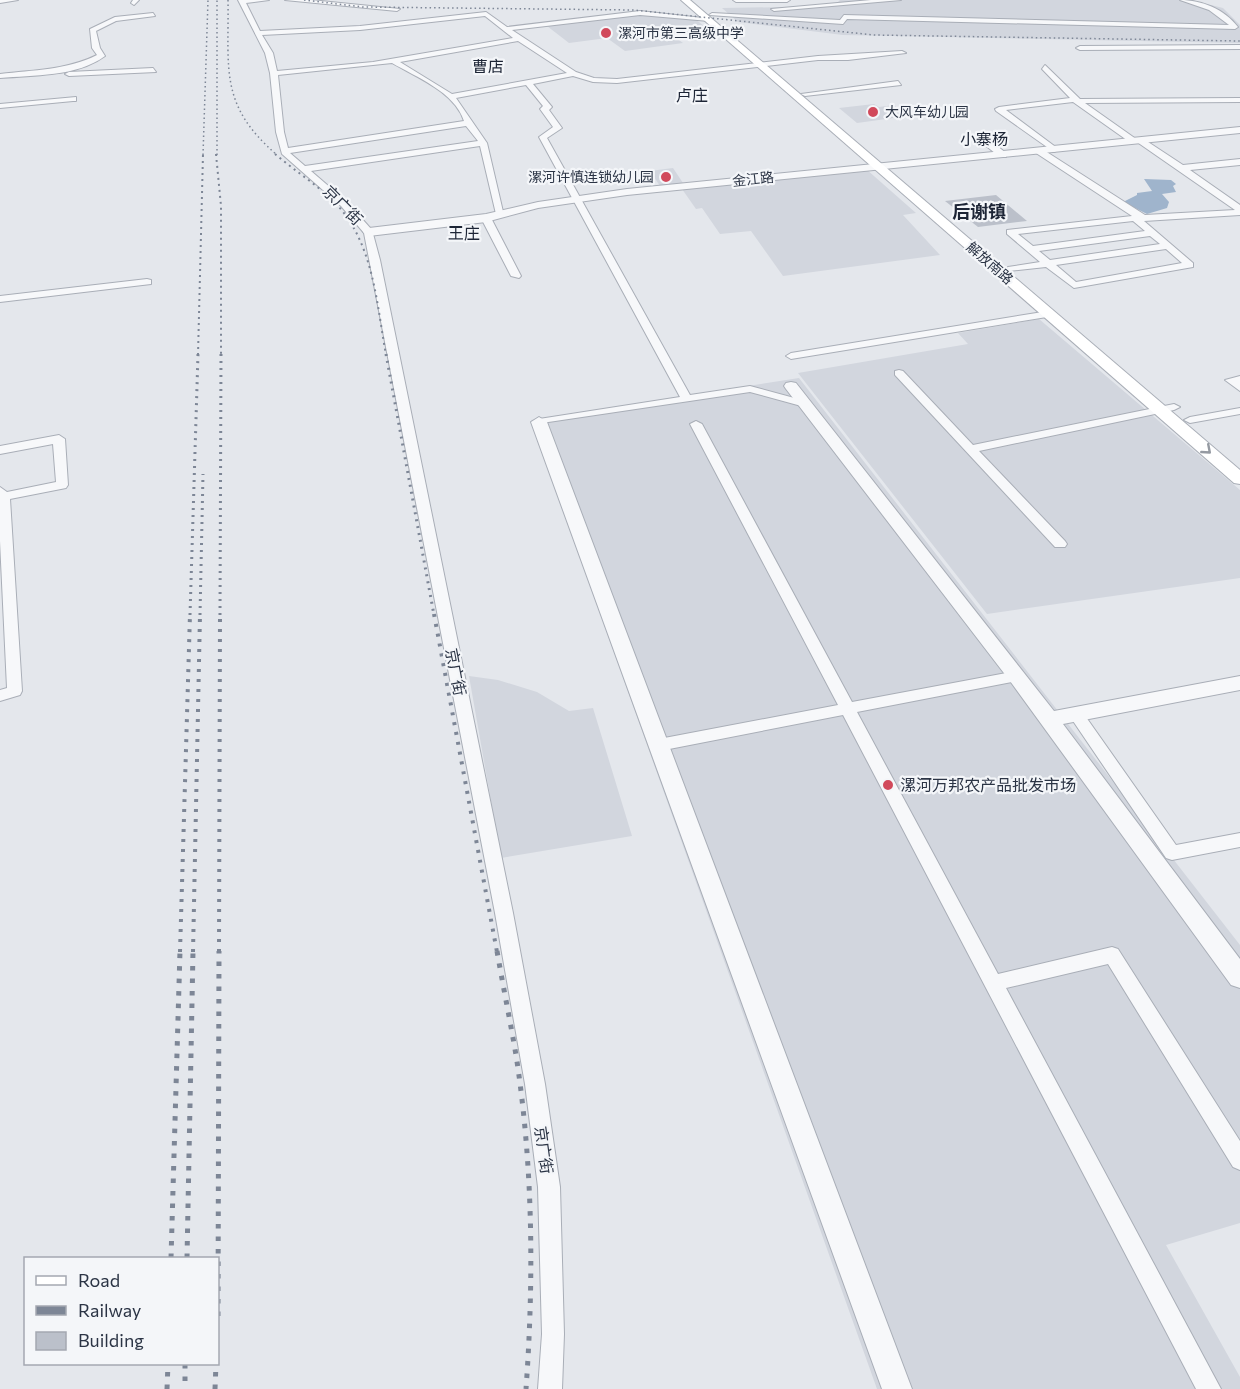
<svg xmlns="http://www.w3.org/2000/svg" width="1240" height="1389" font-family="Commissioner,'Noto Sans SC',sans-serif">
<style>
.built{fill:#d2d6de}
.water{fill:#9fb4cc}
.building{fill:#bbc0ca}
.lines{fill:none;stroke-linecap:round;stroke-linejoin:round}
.minor-casing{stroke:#a9aeb7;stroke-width:2}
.tertiary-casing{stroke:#a9aeb7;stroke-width:2}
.secondary-casing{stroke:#a9aeb7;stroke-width:2}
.minor{fill:#f7f8fa;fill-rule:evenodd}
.tertiary{fill:#f7f8fa;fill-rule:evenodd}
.secondary{fill:#fff;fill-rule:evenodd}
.rail-far4{stroke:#7d8696;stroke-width:1.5;stroke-dasharray:1.5 3;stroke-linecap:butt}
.rail-far3{stroke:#7d8696;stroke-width:2;stroke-dasharray:2 4;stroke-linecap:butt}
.rail-far2{stroke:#7d8696;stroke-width:3;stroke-dasharray:2 5;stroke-linecap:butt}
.rail-far1{stroke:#7d8696;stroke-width:4;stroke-dasharray:3 7;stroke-linecap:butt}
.rail{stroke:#7d8696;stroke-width:5;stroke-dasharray:4.5 8;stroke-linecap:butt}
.oneway{stroke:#959aa2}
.poi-dot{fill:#d1495b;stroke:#f4f6f9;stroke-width:2}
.labels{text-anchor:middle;stroke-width:4.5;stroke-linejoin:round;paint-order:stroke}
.far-poi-label{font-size:14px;fill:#2b3445;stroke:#f4f6f9;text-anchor:start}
.far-street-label{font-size:14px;fill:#2b3445;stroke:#f4f6f9}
.far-quarter-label{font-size:16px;fill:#1d2536;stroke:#f4f6f9}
.street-label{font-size:16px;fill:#2b3445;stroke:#f4f6f9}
.poi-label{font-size:16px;fill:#2b3445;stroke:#f4f6f9;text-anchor:start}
.far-district-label{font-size:18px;font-weight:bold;fill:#1d2536;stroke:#f4f6f9}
</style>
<rect width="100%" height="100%" fill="#e4e7ec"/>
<path class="built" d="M840 0H1191L1223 8 1240 25V43L843 35 738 22 722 8 788 7 836 4Z
M639 15 694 18 715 35 679 40 683 43 625 51 607 38 569 43 547 26Z
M874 104 879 107 894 105 908 116 857 123 839 108Z
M673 168 683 183 660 186 650 171Z
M866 169 916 213 903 215 940 255 783 276 751 231 720 234 702 208 696 209 682 189Z
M1039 319 1240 490V578L987 614 798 373 968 344 958 333Z
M799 378 1240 945V1223L1166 1245 1240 1377V1389H877L531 420Z
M469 676 498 680 537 692 569 711 593 708 632 836 501 858Z"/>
<path class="water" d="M1144 179 1171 180 1176 184 1173 186 1176 192 1162 194 1169 202 1167 208 1147 214 1123 202 1137 195V193L1152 191Z"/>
<path class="building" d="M996 195 1027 221 978 227 945 201Z"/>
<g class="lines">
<defs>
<path id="minor" d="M0 0H18L0 3Z
M133 0H139L134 5 131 3Z
M238 0H269L246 3 260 31 360 26 486 12 507 27 640 11 712 19 709 21 640 15 512 30 576 72 594 78 617 79 818 56 902 51 906 53 848 60H818L617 83 593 82 573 76 533 84 552 107 549 110 562 128 547 138 690 395 750 386 809 402 811 404 805 407 750 392 535 424 533 422 539 419 680 397 539 137 553 127 540 109 543 106 526 85 456 98 487 143 504 216 496 214 480 146 311 171 347 202 372 230 380 260 513 913 545 1084 560 1187 564 1334 562 1389H538L542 1334 538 1187 525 1084 495 913 364 233 341 206 282 154 276 132 270 73 265 53ZM485 16 513 38 373 62 277 71 273 53 262 35 360 30ZM518 41 567 73 452 94 400 62ZM392 63C416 77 455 92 464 121L288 148 284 132 278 75ZM466 126 478 141 305 166 290 153Z
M285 0H311L400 9 397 11Z
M733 0H790L787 2H736Z
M871 0H901L774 11 771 9Z
M1180 0C1202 0 1224 9 1238 27L1235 29 847 19 843 24 709 15 712 13 840 20 844 15 1229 25 1209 10Z
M153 13 155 16 116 21 96 31 100 48 105 56C77 77 33 75 0 78V74C33 70 67 70 97 55L92 48 90 29 115 17Z
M1240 45V49L1080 50 1076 48 1080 46Z
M1045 65 1080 99 1240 98V102L1085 103 1136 139 1142 138 1183 165 1240 159V165L1190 170 1240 205V215L1144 221 1193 263V267L1074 288 1046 267 1008 271V267L1040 262 1007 234V230L1132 216 1036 153V149H1042L1145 215 1235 210 1137 142 1131 143 1073 102 1006 110 1057 148 1058 150 1054 152 996 111 995 109 999 107 1070 98 1042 69ZM1133 221 1145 231 1033 246 1018 234ZM1150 236 1160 244 1050 260 1039 251ZM1166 249 1182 263 1076 282 1056 265Z
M153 68 156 72 69 76 65 74 69 72Z
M898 81 901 85 805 96 801 94Z
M76 97V101H73L0 108V104Z
M981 138H987L1006 153V157H1000L981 142Z
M486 215 491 218 521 276 519 278 511 276 481 218Z
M147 279 151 280V284L0 302V296Z
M1049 311 1054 314 1053 316 791 359 786 356 791 353Z
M899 370 903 371 973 445 1174 404 1180 407 1174 410 979 451 1065 541 1067 544 1065 547H1055L895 375V371Z
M1240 376V391L1225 380Z
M1240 408V414L1190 423 1184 420 1190 417Z
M696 421 702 424 852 702 1017 671 1024 676 1017 681 857 712 998 974 1112 947 1118 949 1240 1141V1170L1233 1167 1108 964 1006 988 1221 1389H1196L843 715 659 751 653 749 651 745 653 741 659 739 838 705 690 424Z
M59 435 65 439 68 485 66 488 10 499 22 691 20 695 0 701V690L7 688 0 541V487L7 492 56 482 53 444 0 454V446Z
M1076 709 1081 710 1176 845 1240 833V847L1172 860 1166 858 1071 718 1068 714 1071 710Z"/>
<path id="tertiary" d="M1240 127V133L627 195 538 208 486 222 369 236 363 232 369 228 486 214 538 202 627 189Z
M791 382 796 383 1054 711 1240 676V690L1063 724 1240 959V988L1231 985 1010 681 786 389 784 386 786 383Z
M539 417 547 422 912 1389H882L531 422Z"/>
<path id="secondary" d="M681 0H690L1240 470V484L1234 483Z"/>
</defs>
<use href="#minor" class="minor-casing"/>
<use href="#tertiary" class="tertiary-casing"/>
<use href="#secondary" class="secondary-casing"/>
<use href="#minor" class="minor"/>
<use href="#tertiary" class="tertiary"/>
<use href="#secondary" class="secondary"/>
<path class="rail-far4" d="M228 0C229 70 219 105 277 155
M304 0 363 7 634 10 874 35 1240 41
M203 155 208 0
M217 155V0"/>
<path class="rail-far3" d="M216 154 221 206V355
M275 154C296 172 321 187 339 207 374 247 377 306 386 355
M198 355 203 154"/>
<path class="rail-far2" d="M386 354 434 615
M190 615 198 354
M200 615 203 474
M220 615 221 354"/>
<path class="rail-far1" d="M434 614 497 952
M180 952 190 614
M193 952 200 614
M219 952 220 614"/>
<path class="rail" d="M497 951C503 986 510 1020 516 1055 533 1165 534 1278 526 1389
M171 1258 180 951
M187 1258 193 951
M218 1316 219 951
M185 1364V1389
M167 1389 168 1364
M215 1389 216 1364"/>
</g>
<defs><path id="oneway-chevron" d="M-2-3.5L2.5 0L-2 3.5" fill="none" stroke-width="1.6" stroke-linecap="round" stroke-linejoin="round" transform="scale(1.5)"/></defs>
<use class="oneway" href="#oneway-chevron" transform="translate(1207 450) rotate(41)"/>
<g class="poi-dot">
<circle cx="606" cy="33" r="6"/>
<circle cx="873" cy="112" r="6"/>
<circle cx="666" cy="177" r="6"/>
<circle cx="888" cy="785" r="6"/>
</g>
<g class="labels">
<g class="far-poi-label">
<text x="618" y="38">漯河市第三高级中学</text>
<text x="885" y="117">大风车幼儿园</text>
<text x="654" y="182" text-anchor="end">漯河许慎连锁幼儿园</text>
</g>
<g class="far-street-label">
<text transform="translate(753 179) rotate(-6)" y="5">金江路</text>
<text transform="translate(990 263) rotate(41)" y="5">解放南路</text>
</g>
<g class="far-quarter-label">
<text x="488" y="72">曹店</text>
<text x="692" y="101">卢庄</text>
<text x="984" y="145">小寨杨</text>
<text x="464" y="239">王庄</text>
</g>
<g class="street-label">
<text transform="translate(343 205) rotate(45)" y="6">京广街</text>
<text transform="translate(456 672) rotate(79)" y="6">京广街</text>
<text transform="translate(544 1150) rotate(82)" y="6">京广街</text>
</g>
<g class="poi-label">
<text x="900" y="791">漯河万邦农产品批发市场</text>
</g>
<g class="far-district-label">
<text x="979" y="218">后谢镇</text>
</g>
</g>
<rect x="24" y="1257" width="195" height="108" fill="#f4f6f9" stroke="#a4a8b1" stroke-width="1.5"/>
<rect x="36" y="1276" width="30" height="9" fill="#ffffff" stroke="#a4a8b1" stroke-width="1.5"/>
<text x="78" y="1287" font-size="18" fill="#2b3445">Road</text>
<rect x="36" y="1306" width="30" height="9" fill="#7d8696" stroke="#a4a8b1" stroke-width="1.5"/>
<text x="78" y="1317" font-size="18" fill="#2b3445">Railway</text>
<rect x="36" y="1332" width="30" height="18" fill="#bbc0ca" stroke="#a4a8b1" stroke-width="1.5"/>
<text x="78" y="1347" font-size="18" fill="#2b3445">Building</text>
</svg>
